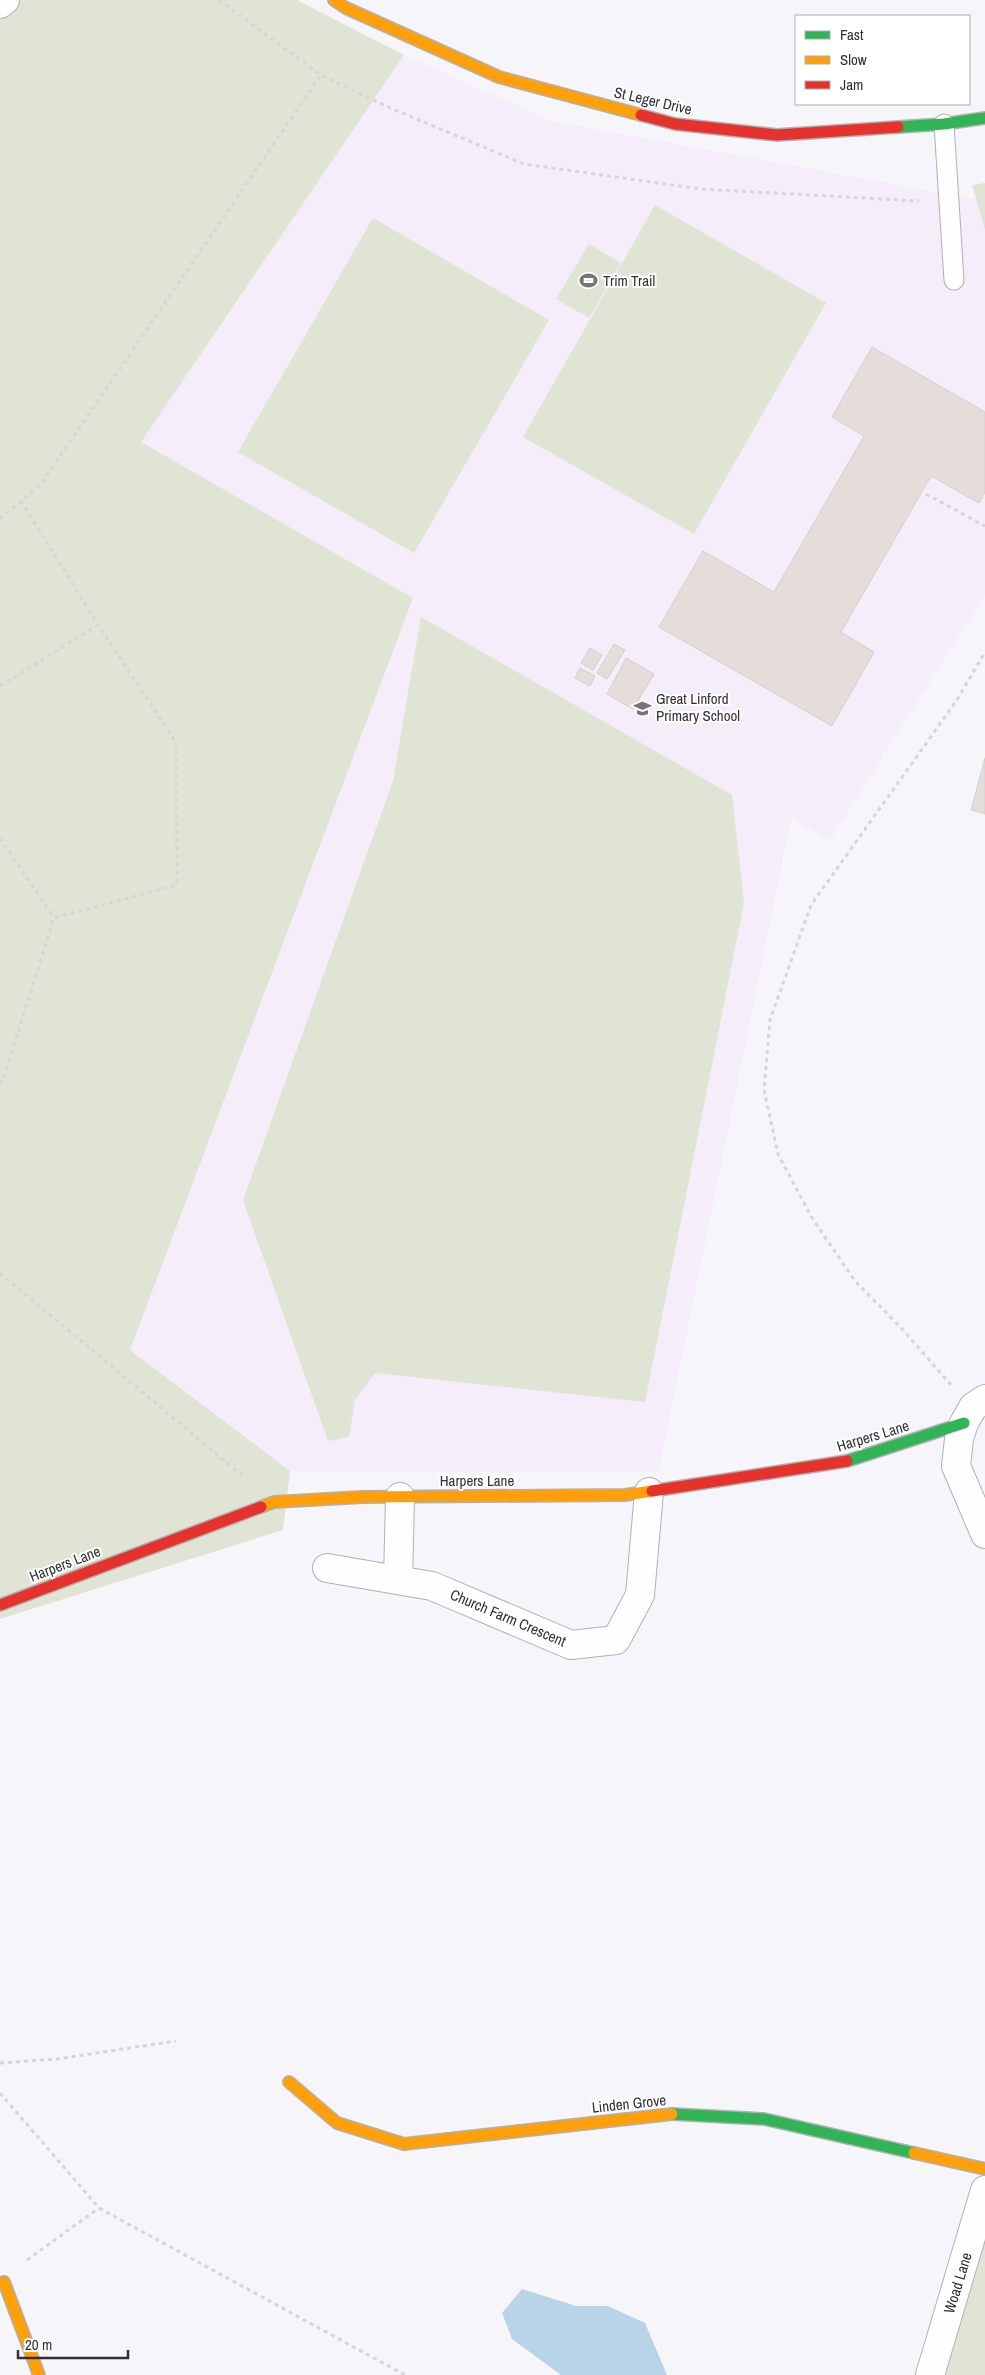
<svg xmlns="http://www.w3.org/2000/svg" width="985" height="2375" font-family="'Archivo Narrow',sans-serif">
<style>
.education{fill:#f5edf9}
.green{fill:#dfe4d5}
.water{fill:#b9d3e9}
.building{fill:#e4ddd9;stroke:#d1d0d1}
.lines{fill:none;stroke-linecap:round;stroke-linejoin:round}
.lane-casing{stroke:#b0b1b4;stroke-width:21}
.street-casing{stroke:#b0b1b4;stroke-width:30}
.fast-casing{stroke:#b0b1b4;stroke-width:14}
.slow-casing{stroke:#b0b1b4;stroke-width:14}
.jam-casing{stroke:#b0b1b4;stroke-width:14}
.path{stroke:#d6d6d7;stroke-width:3;stroke-dasharray:4 4;stroke-linecap:butt}
.lane{stroke:#fefefe;stroke-width:19}
.street{stroke:#fefefe;stroke-width:28}
.fast{stroke:#30b455;stroke-width:11}
.slow{stroke:#ff9f0a;stroke-width:11}
.jam{stroke:#e5322d;stroke-width:11}
.labels{text-anchor:middle;stroke-width:4;stroke-linejoin:round;paint-order:stroke}
.street-label{font-size:15px;fill:#313134;stroke:#fff}
.poi-label{font-size:15px;fill:#313134;stroke:#fff;text-anchor:start}
</style>
<rect width="100%" height="100%" fill="#f6f6fa"/>
<path class="education" d="M404 55 552 121 985 201V595L830 840 791 819 659 1471H290L130 1350 413 598 141 442Z"/>
<path class="green" d="M4 0H297L404 55 141 442 413 598 130 1350 290 1471 283 1530 0 1619V5Z
M985 183V230L972 185Z
M655 205 826 303 694 534 523 437Z
M373 218 549 320 414 553 238 452Z
M589 244 621 263 589 318 556 299Z
M421 617 732 795 744 903 645 1402 375 1373 355 1400 349 1437 328 1441 243 1200 393 781Z
M985 2190V2375H930Z"/>
<path class="water" d="M522 2289 576 2306H608L645 2323 667 2375H561L512 2339 502 2313Z"/>
<path class="building" d="M872 347 985 412V492L979 503 931 476 841 632 874 652 832 726 659 627 703 551 774 592 864 436 832 417Z
M614 644 625 650 607 679 597 673Z
M590 648 602 655 593 670 581 663Z
M626 658 654 674 633 709 607 694Z
M580 668 595 676 590 686 575 678Z
M985 758V814L971 810Z"/>
<g class="lines">
<defs>
<path id="lane" d="M944 124 954 280"/>
<path id="street" d="M0 4 5 0
M985 1399 973 1407 964 1423 959 1439 956 1466 985 1534
M327 1568 432 1586 571 1645 616 1640 640 1595 649 1492
M398 1580 400 1497
M930 2375 985 2190"/>
<path id="fast" d="M898 127 944 124 985 118
M847 1461 964 1423
M672 2114 764 2119 914 2153"/>
<path id="slow" d="M334 0 346 8 499 77 641 115
M261 1507 274 1502 362 1497 625 1495 652 1491
M289 2082 337 2123 404 2144 672 2114
M914 2153 985 2169
M4 2282 39 2375"/>
<path id="jam" d="M641 115 675 124 777 135 898 127
M652 1491 847 1461
M0 1605 261 1507"/>
</defs>
<use href="#lane" class="lane-casing"/>
<use href="#street" class="street-casing"/>
<use href="#fast" class="fast-casing"/>
<use href="#slow" class="slow-casing"/>
<use href="#jam" class="jam-casing"/>
<path class="path" d="M219 0 321 75 388 107 524 164 701 189 919 201
M926 494 985 526
M0 519 41 484 321 75
M0 686 98 625
M0 838 54 918
M0 1084 4 1077 54 918 177 885 176 742 98 625 21 501
M0 1273 245 1478
M951 1385 904 1331 855 1281 812 1218 778 1154 764 1090 770 1020 811 905 957 700 985 652
M0 2063 57 2059 176 2041
M0 2093 99 2208 405 2375
M27 2260 99 2208"/>
<use href="#lane" class="lane"/>
<use href="#street" class="street"/>
<use href="#fast" class="fast"/>
<use href="#slow" class="slow"/>
<use href="#jam" class="jam"/>
</g>
<defs>
<symbol id="stadium-bare" viewBox="-9 -9 18 18"><path d="M0-5a6.5 5 0 1 0 0 10a6.5 5 0 1 0 0-10ZM-3.5-1.8h7v3.6h-7Z" fill="#767679" stroke="#fff" stroke-width="2.5" paint-order="stroke"/></symbol>
<symbol id="school-bare" viewBox="-9 -9 18 18"><path d="M0-5L7-2L0 1L-7-2ZM-4 1L0 2.5L4 1V4Q0 6-4 4Z" fill="#767679" stroke="#fff" stroke-width="2.5" paint-order="stroke"/></symbol>
</defs>
<g fill-rule="evenodd">
<use href="#stadium-bare" x="576" y="268" width="25" height="25"/>
<use href="#school-bare" x="630" y="696" width="25" height="25"/>
</g>
<g class="labels">
<g class="street-label">
<text transform="translate(653 101) rotate(13)" y="5">St Leger Drive</text>
<text transform="translate(873 1436) rotate(-17)" y="5">Harpers Lane</text>
<text x="477" y="1486">Harpers Lane</text>
<text transform="translate(65 1564) rotate(-21)" y="5">Harpers Lane</text>
<text transform="translate(508 1618) rotate(23)" y="5">Church Farm Crescent</text>
<text transform="translate(629 2104) rotate(-6)" y="5">Linden Grove</text>
<text transform="translate(958 2283) rotate(-73)" y="5">Woad Lane</text>
</g>
<g class="poi-label">
<text x="603" y="286">Trim Trail</text>
<text x="656" y="704">Great Linford<tspan x="656" dy="17">Primary School</tspan></text>
</g>
</g>
<rect x="795" y="15" width="175" height="90" fill="#ffffff" stroke="#adadae"/>
<rect x="805" y="31" width="25" height="8" fill="#30b455" stroke="#adadae"/>
<text x="840" y="40" font-size="15" fill="#313134">Fast</text>
<rect x="805" y="56" width="25" height="8" fill="#ff9f0a" stroke="#adadae"/>
<text x="840" y="65" font-size="15" fill="#313134">Slow</text>
<rect x="805" y="81" width="25" height="8" fill="#e5322d" stroke="#adadae"/>
<text x="840" y="90" font-size="15" fill="#313134">Jam</text>
<path d="M18 2350v8h110v-8" fill="none" stroke="#313134" stroke-width="2.5"/>
<text x="25" y="2350" font-size="15" fill="#313134" stroke="#ffffff" stroke-width="4" paint-order="stroke">20 m</text>
</svg>
